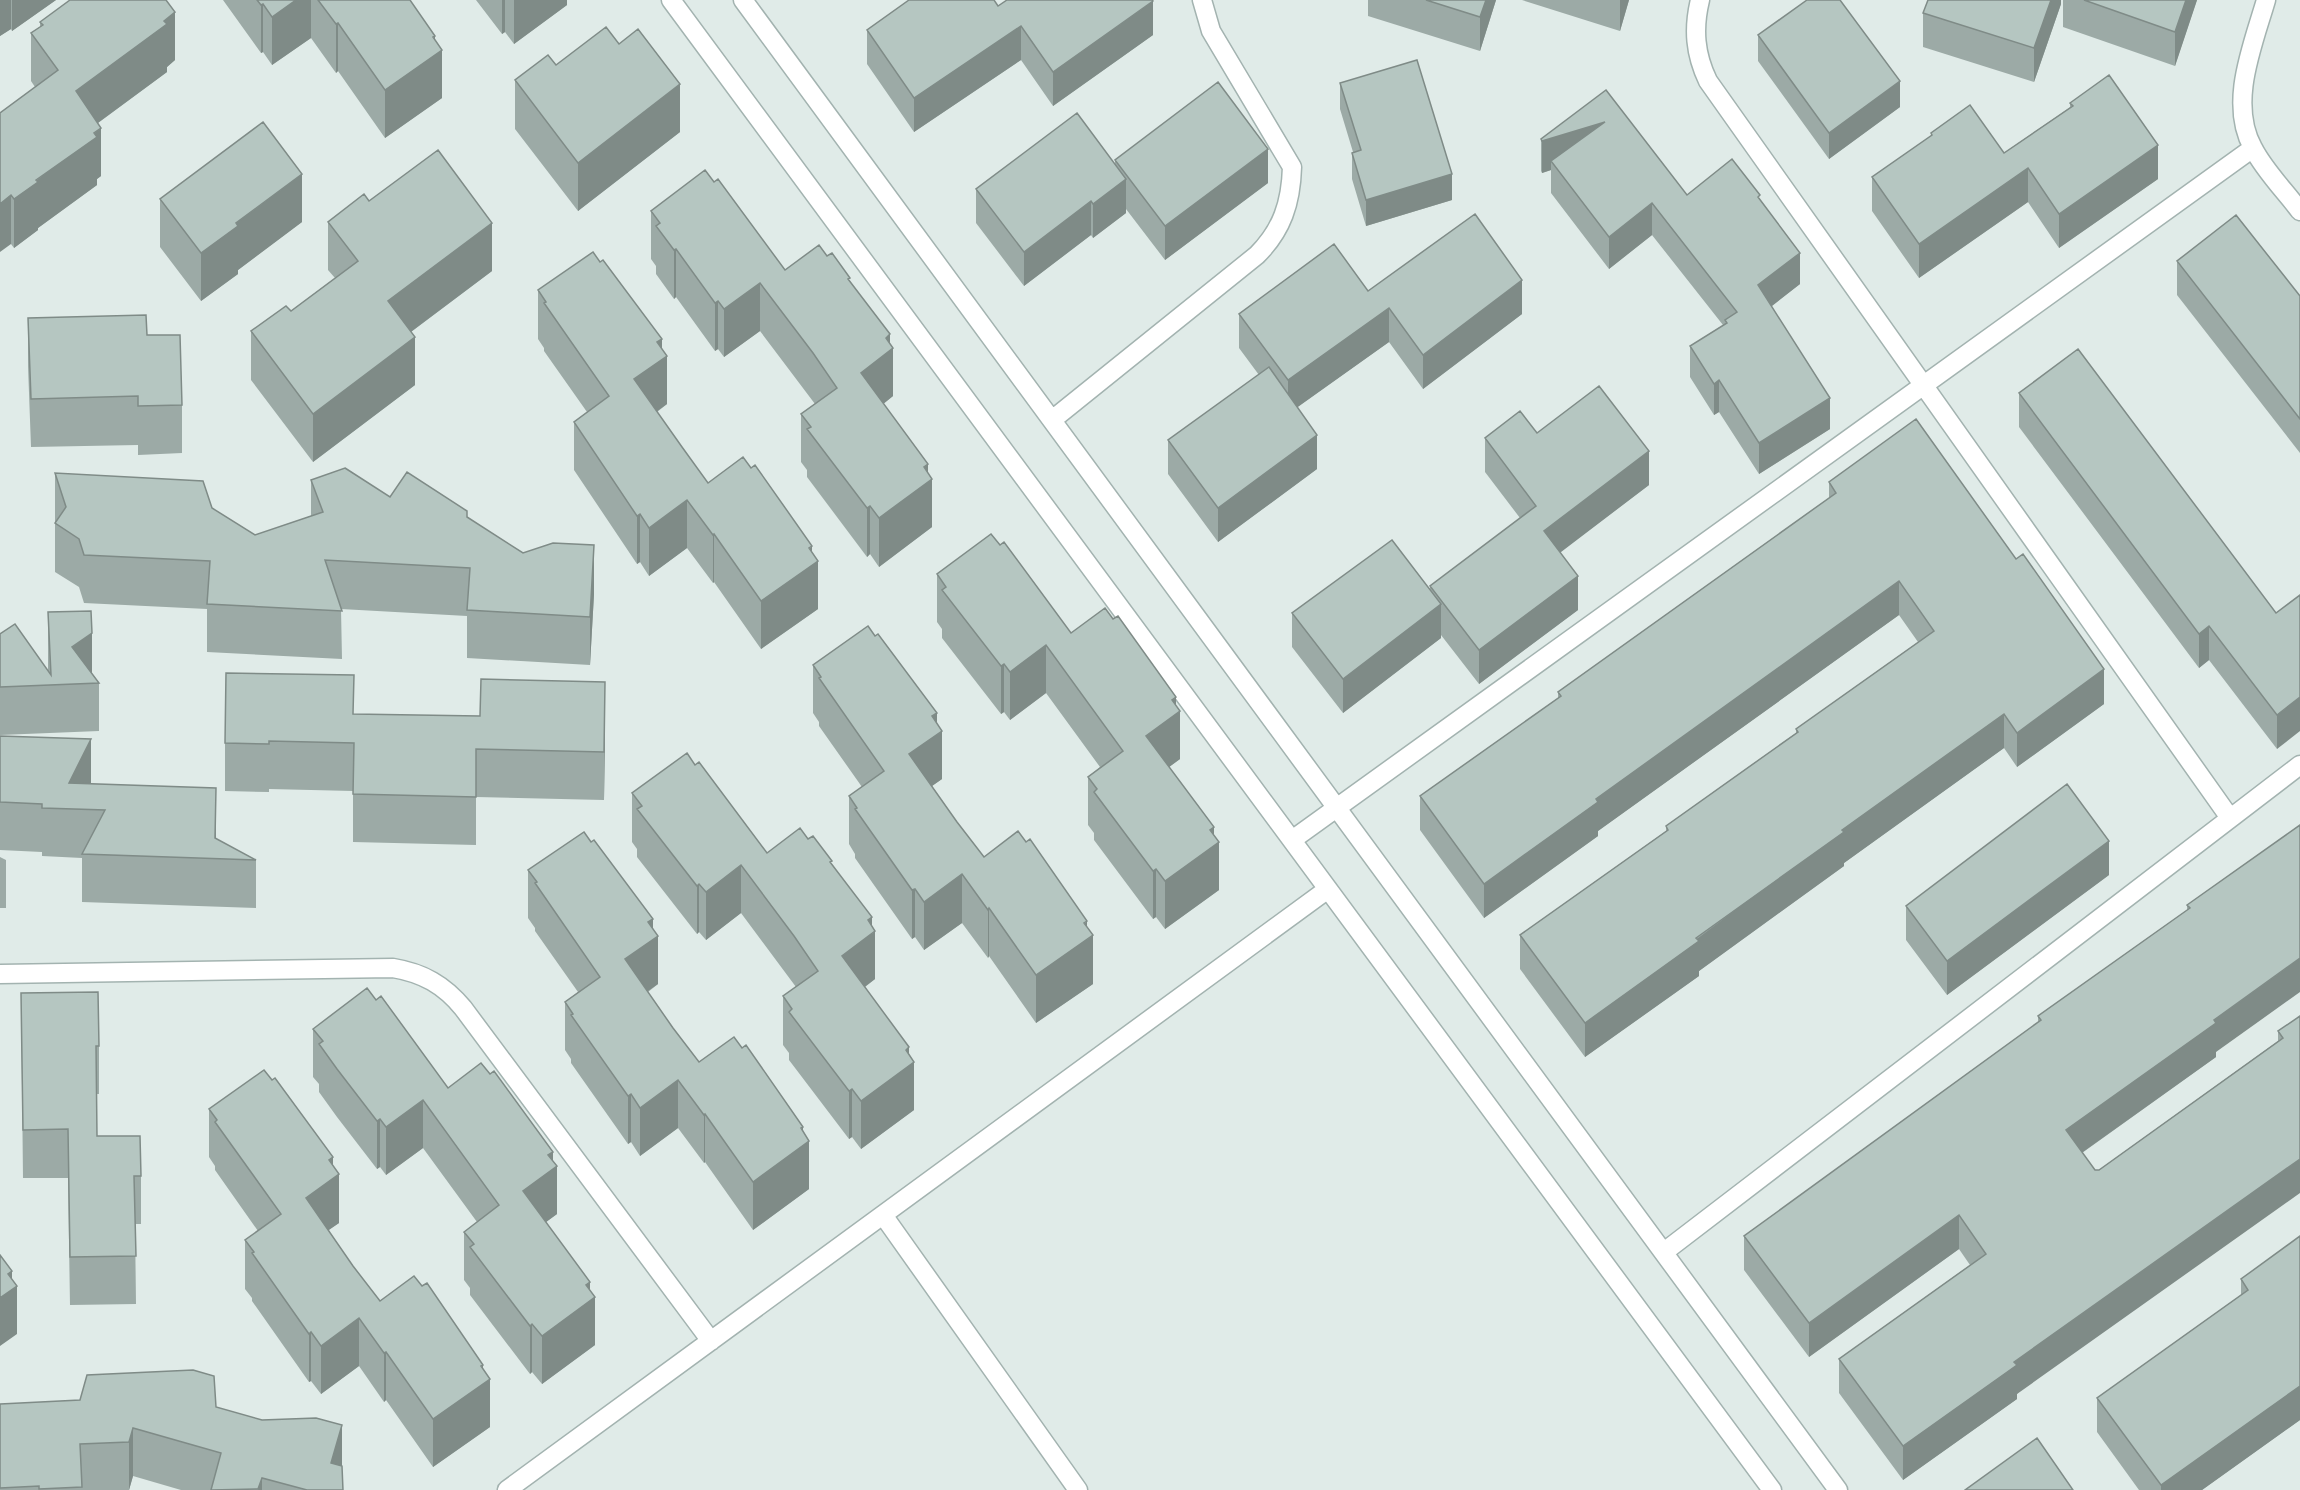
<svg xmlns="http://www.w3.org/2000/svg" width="2300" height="1490" font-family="Inter,sans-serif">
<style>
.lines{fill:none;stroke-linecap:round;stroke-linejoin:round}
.minor-casing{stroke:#a3b3b0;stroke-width:21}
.minor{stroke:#fff;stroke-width:18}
.wall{fill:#9caaa6}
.shaded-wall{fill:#7f8b87}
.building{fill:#b5c6c1;stroke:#7f8b87;stroke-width:1.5}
</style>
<rect width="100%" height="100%" fill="#e0ebe8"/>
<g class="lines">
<defs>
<path id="minor" d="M671 0 1772 1490
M743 0 1838 1490
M1700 0C1693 29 1695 54 1708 81L2230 818
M2266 0C2253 45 2228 103 2253 148 2264 170 2285 191 2300 211
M1052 420 1257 255C1282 230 1291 203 1292 167L1211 31 1202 0
M1292 840 2253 148
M0 974 393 968C423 973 444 985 463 1008L711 1341
M883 1215 1078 1490
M1664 1252 2300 765
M507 1490 1328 889"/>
</defs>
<use href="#minor" class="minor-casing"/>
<use href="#minor" class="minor"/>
</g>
<path class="wall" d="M0 0H56L12 31 11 29 0 36Z
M223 0H410L435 41 442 98 385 138 338 71 336 73 311 38 272 65 263 52 261 53Z
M476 0H567V5L514 44 505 32 502 34Z
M1368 0H1496L1480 51 1368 16Z
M1522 0H1629L1620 31Z
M2061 0V4L2034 82 1923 47V13Z
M2063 0H2197L2175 66 2063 27Z
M998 6 1153 35 1053 106 1021 60 914 132 867 64V30Z
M40 22 175 60 167 67V72L98 123 101 176 97 179V185L38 228V230L14 248 11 244 0 113 35 87 31 81V33L40 27Z
M1758 35 1900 107 1829 159 1758 61Z
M556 65 680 132 578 211 515 129V80Z
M1340 83 1452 200 1366 226 1352 179V153L1353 152 1340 109Z
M2070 103 2158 179 2059 248 2028 202 1919 278 1872 211V177L1931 136V133L2004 153 2070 107Z
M1541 139 1687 195 1760 201 1800 284 1771 306 1830 429 1759 474 1719 412 1714 415 1690 377V346L1723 325 1652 235 1609 269 1551 193V170L1542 173 1541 171Z
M1115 160 1268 183 1165 260 1126 209V213L1093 238 1091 235 1024 286 976 223V189L1115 164Z
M714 182 785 270 827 256 850 281 890 344 893 396 883 404 928 472 932 527 879 567 870 554 867 557 807 477V470L801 462V414L815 404 760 331 724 357 718 349 715 351 676 297 674 299 656 274V266L651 259V211Z
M160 199 302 222 238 270V274L201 301 160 247Z
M369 201 492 271 411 332 415 385 313 462 251 380V331L291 311 335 278 328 270V222Z
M2177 261 2300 296V453L2177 295Z
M538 290 662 348 667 404 657 412 682 447 708 483 812 552 818 609 761 649 714 582 713 583 687 548 649 576 640 562 637 564 574 470V422L587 412 544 351V348L538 339Z
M1368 291 1522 314 1423 389 1389 342 1297 407 1317 469 1218 542 1168 474V440L1259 375 1239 348V314Z
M28 318 147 335 182 405V453L138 455V445L31 447 28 366Z
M2019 393 2276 613 2300 595 2277 749 2209 660 2199 668 2019 427Z
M1537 433 1649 485 1560 552 1578 610 1479 684 1441 635V638L1343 713 1292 647V613L1430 590V586L1520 518 1485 472V438Z
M55 473 212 508 255 535 311 516V480L390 497 467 517 523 553 594 594 590 665 467 658V616L341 609 342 659 207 652V609L84 603 79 587 55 572Z
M1829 482 2104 704 2017 767 2004 748 1844 863V866L1699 971V976L1585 1057 1520 969V935L1666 831V826L1796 733V729L1918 642 1899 615 1598 831V836L1484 918 1420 830V796L1558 698V692L1829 498Z
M937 574 1071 633 1176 706 1180 759 1169 767 1214 835 1219 890 1165 929 1156 917 1153 919 1094 840V833L1088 825V777L1100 767 1046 693 1010 720 1004 712 1001 714 942 638V629L937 622Z
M48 612 99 683V731L0 735V634L48 671Z
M813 665 937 722 942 779 932 786 957 822 984 857 1087 926 1093 984 1036 1023 989 956 988 958 962 923 924 950 915 937 912 939 855 858V854L849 844V796L862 787 819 726V722L813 713Z
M354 714 605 730 604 800 476 797V845L353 842V791L269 789V792L225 791V743Z
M0 736 91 784 216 839 256 860V908L82 902V858L42 856V852L0 850Z
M632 793 767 853 808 839 832 864 872 926 875 979 865 987 909 1055 914 1110 861 1149 852 1137 849 1139 789 1060V1053L783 1045V996L796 987 741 913 706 940 699 932 697 934 637 857V849L632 842Z
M2300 825 2216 1052V1057L2082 1153 2095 1170H2099L2278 1041V1031L2300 1016 2017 1394V1399L1903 1480 1839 1393V1359L1970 1265 1959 1249 1809 1357 1744 1270V1236L2038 1022V1016L2187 910V905Z
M0 857 6 860V908H0Z
M528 870 653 928 658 984 648 992 673 1028 699 1062 803 1132 809 1189 753 1230 705 1162 704 1163 678 1128 640 1156 631 1142 628 1144 571 1063V1059L565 1050V1002L578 992 535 931V928L528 918Z
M2109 875 1947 995 1906 940V906Z
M21 993 99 1046V1094H96L97 1136 141 1176V1224H135L136 1304 70 1305 68 1178H23Z
M376 1000 448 1088 553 1161 557 1214 546 1222 590 1290 595 1345 542 1384 532 1372 530 1374 470 1295V1288L464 1280V1232L477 1222 423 1148 386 1175 380 1167 377 1169 337 1117 319 1092V1084L313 1077V1029Z
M209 1109 333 1166 339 1223 328 1230 353 1266 380 1301 483 1370 490 1427 433 1467 386 1400 384 1402 359 1366 321 1394 311 1381 309 1382 252 1301V1298L245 1289V1240L258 1231 215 1170V1166L209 1157Z
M2300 1236V1420L2202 1490H2139L2097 1432V1398L2241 1295V1279Z
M0 1404 216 1407 342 1472 343 1490H181L133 1476 129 1490H0Z"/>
<path class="shaded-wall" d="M0 0H11V29L0 36Z
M12 0H56L12 31Z
M296 0H311V38L272 65V17Z
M502 0H505V32L502 34Z
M514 0H567V5L514 44Z
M1486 0H1496L1480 51V17Z
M1620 0H1629L1620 31Z
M2051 0H2061V4L2034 82V48Z
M2186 0H2197L2175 66V32Z
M1153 1V35L1053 106V72Z
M263 4V52L261 53V5Z
M175 12V60L167 67V72L76 139V91Z
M338 23V71L336 73V24Z
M1021 26V60L914 132V98Z
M435 36V55L442 50V98L385 138V90Z
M1900 81V107L1829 159V133Z
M680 84V132L578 211V163Z
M1605 122 1551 161V170L1542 173V141Z
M101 128V176L97 179V185L38 228V230L14 248V199Z
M2158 145V179L2059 248V214Z
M1268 149V183L1165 260V226Z
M2028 168V202L1919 278V244Z
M302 174V222L238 270V274L201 301V253L236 223Z
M1452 174V200L1366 226V200Z
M1126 179V213L1093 238V204Z
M11 195V244L0 252V204Z
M1091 201V235L1024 286V252Z
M1652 203V235L1609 269V237Z
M492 223V271L388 349V301Z
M676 249V297L674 299V250Z
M1800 253V284L1758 317V285Z
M1522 280V314L1423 389V355Z
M760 283V331L724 357V309Z
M718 301V349L715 351V303Z
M1389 308V342L1288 414V380Z
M890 334V350L893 348V396L861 422V373L886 338Z
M415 337V385L313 462V414Z
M662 339V360L667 356V404L634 428V379L657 342Z
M1719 380V412L1714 415V384Z
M1830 398V429L1759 474V443Z
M1317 435V469L1218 542V508Z
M1649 451V485L1544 565V531Z
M928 464V482L932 479V527L879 567V518L924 467Z
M687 500V548L649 576V528Z
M870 506V554L867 557V508Z
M640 514V562L637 564V516Z
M714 534V582L713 583V535Z
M594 545V594L590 665V617Z
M812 546V565L818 561V609L761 649V601Z
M1578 576V610L1479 684V650Z
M1899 581V615L1598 831V836L1484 918V884L1596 799Z
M1441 604V638L1343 713V679Z
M2209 626V660L2199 668V634Z
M92 633V681L72 647Z
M1046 645V693L1010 720V672Z
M1004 664V712L1001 714V666Z
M2104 669V704L2017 767V733Z
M605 682V730L604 800V752Z
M1176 697V714L1180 711V759L1146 784V736L1172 700Z
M2300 697V731L2277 749V715Z
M937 713V735L942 731V779L909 802V754L932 716Z
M2004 714V748L1844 863V866L1699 971V976L1585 1057V1023L1842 830Z
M91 739V787L69 783Z
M216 788V858L215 838Z
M1214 827V845L1219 842V890L1165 929V881L1210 830Z
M2109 841V875L1947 995V961Z
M741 865V913L706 940V892Z
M1156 869V917L1153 919V871Z
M962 874V923L924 950V902Z
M699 884V932L697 934V886Z
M915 889V937L912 939V890Z
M989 908V956L988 958V910Z
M872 917V934L875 931V979L842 1004V956L868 920Z
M653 919V940L658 936V984L625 1007V959L648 922Z
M1087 921V940L1093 935V984L1036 1023V975Z
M2300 958V992L2216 1052V1057L2066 1164V1130L2214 1020Z
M909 1047V1065L914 1062V1110L861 1149V1101L906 1050Z
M678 1080V1128L640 1156V1108Z
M852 1089V1137L849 1139V1091Z
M631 1094V1142L628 1144V1096Z
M423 1100V1148L386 1175V1127Z
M705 1114V1162L704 1163V1115Z
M380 1119V1167L377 1169V1121Z
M803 1127V1145L809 1141V1189L753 1230V1182Z
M553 1152V1169L557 1166V1214L523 1239V1191L548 1155Z
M333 1157V1178L339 1174V1223L306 1246V1198L329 1160Z
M2300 1159V1193L2017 1394V1399L1903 1480V1446L2014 1362Z
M1959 1215V1249L1809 1357V1323Z
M12 1271V1290L17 1286V1334L0 1346V1298L8 1274Z
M590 1282V1300L595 1297V1345L542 1384V1336L586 1285Z
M359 1318V1366L321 1394V1346Z
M532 1324V1372L530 1374V1326Z
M311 1332V1381L309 1382V1334Z
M386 1352V1400L384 1402V1353Z
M483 1365V1384L490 1379V1427L433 1467V1419Z
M2300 1386V1420L2202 1490H2161V1485Z
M342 1425V1474L331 1463Z
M133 1428V1476L129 1490V1442Z
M262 1478V1490H258Z"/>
<path class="building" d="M70 0H166L175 12 164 21 167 24 76 91 101 128 94 133 97 137 36 180 38 182 14 199 11 195 0 204V113L58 70 31 33 43 25 40 22Z
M257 0H296L272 17 263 4 261 5Z
M318 0H410L435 36 433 37 442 50 385 90 338 23 336 24Z
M909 0H994L998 6 1007 0H1152L1153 1 1053 72 1021 26 914 98 867 30Z
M1426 0H1486L1480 17Z
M1807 0H1840L1900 81 1829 133 1758 35Z
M1928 0H2051L2034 48 1923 13Z
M2084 0H2186L2175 32Z
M606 27 619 44 638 29 680 84 578 163 515 80 548 55 556 65Z
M1417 60 1452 174 1366 200 1352 153 1361 150 1340 83Z
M2109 75 2158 145 2059 214 2028 168 1919 244 1872 177 1932 135 1931 133 1970 105 2004 153 2073 106 2070 103Z
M1218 82 1268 149 1165 226 1115 160Z
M1606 90 1687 195 1732 159 1760 195 1758 197 1800 253 1758 285 1830 398 1759 443 1719 380 1714 384 1690 346 1727 323 1725 320 1737 312 1652 203 1609 237 1551 161 1605 122 1542 141 1541 139Z
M1077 113 1126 179 1093 204 1091 201 1024 252 976 189Z
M263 122 302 174 236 223 238 226 201 253 160 199Z
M438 150 492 223 388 301 415 337 313 414 251 331 286 306 291 311 358 261 328 222 364 194 369 201Z
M705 170 714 182 718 179 785 270 819 245 827 256 832 253 850 278 848 279 890 334 886 338 893 348 861 373 928 464 924 467 932 479 879 518 870 506 867 508 807 429 811 427 801 414 837 388 813 353 760 283 724 309 718 301 715 303 676 249 674 250 656 226 660 223 651 211Z
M1475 214 1522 280 1423 355 1389 308 1288 380 1239 314 1334 244 1368 291Z
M2236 215 2300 296V419L2177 261Z
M593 252 600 262 603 260 662 339 657 342 667 356 634 379 682 447 708 483 743 457 751 468 755 465 812 546 809 548 818 561 761 601 714 534 713 535 687 500 649 528 640 514 637 516 574 422 609 396 544 303 546 302 538 290Z
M146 315 147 335H180L182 405 138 406V396L31 399 28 318Z
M2078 349 2276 613 2300 595V697L2277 715 2209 626 2199 634 2019 393Z
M1269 367 1317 435 1218 508 1168 440Z
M1599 386 1649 451 1544 531 1578 576 1479 650 1430 586 1536 506 1485 438 1520 411 1537 433Z
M1916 419 2016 559 2023 554 2104 669 2017 733 2004 714 1842 830 1844 832 1696 938 1699 941 1585 1023 1520 935 1668 830 1666 826 1798 732 1796 729 1934 631 1899 581 1596 799 1598 802 1484 884 1420 796 1561 696 1558 692 1836 493 1829 482Z
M345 468 390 497 407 472 467 511V517L523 553 553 543 594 545 590 617 467 610 470 568 325 560 342 611 207 604 210 561 84 555 79 539 55 523 66 507 55 473 203 481 212 508 255 535 323 512 311 480Z
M991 534 1000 545 1004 542 1071 633 1105 608 1113 619 1118 616 1176 697 1172 700 1180 711 1146 736 1214 827 1210 830 1219 842 1165 881 1156 869 1153 871 1094 792 1097 789 1088 777 1123 751 1046 645 1010 672 1004 664 1001 666 942 590 946 587 937 574Z
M1392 540 1441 604 1343 679 1292 613Z
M91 611 92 633 72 647 99 683 0 687V634L15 624 51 675 48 612Z
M868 626 875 636 878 634 937 713 932 716 942 731 909 754 957 822 984 857 1018 831 1026 842 1030 839 1087 921 1084 923 1093 935 1036 975 989 908 988 910 962 874 924 902 915 889 912 890 855 809 857 808 849 796 884 771 819 678 821 677 813 665Z
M226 673 354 675 353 714 480 716 481 679 605 682 604 752 476 749V797L353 794 354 743 269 741V744L225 743Z
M0 736 91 739 69 783 216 788 215 838 256 860 82 854 105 810 42 808V804L0 802Z
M687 753 695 765 699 762 767 853 800 828 808 839 813 836 832 861 830 862 872 917 868 920 875 931 842 956 909 1047 906 1050 914 1062 861 1101 852 1089 849 1091 789 1012 792 1009 783 996 818 971 794 936 741 865 706 892 699 884 697 886 637 809 642 806 632 793Z
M2067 784 2109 841 1947 961 1906 906Z
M2300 825V958L2214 1020 2216 1023 2066 1130 2095 1170H2099L2283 1038 2278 1031 2300 1016V1159L2014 1362 2017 1365 1903 1446 1839 1359 1986 1254 1959 1215 1809 1323 1744 1236 2041 1020 2038 1016 2190 908 2187 905Z
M584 832 591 842 594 840 653 919 648 922 658 936 625 959 673 1028 699 1062 734 1037 742 1048 746 1045 803 1127 801 1128 809 1141 753 1182 705 1114 704 1115 678 1080 640 1108 631 1094 628 1096 571 1015 573 1014 565 1002 600 977 535 883 537 882 528 870Z
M367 988 376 1000 381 996 448 1088 481 1063 490 1074 494 1071 553 1152 548 1155 557 1166 523 1191 590 1282 586 1285 595 1297 542 1336 532 1324 530 1326 470 1247 474 1244 464 1232 499 1205 423 1100 386 1127 380 1119 377 1121 337 1069 319 1044 323 1041 313 1029Z
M98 992 99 1046H96L97 1136H140L141 1176H134L136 1256 70 1257 68 1129 23 1130 21 993Z
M264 1070 272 1080 275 1078 333 1157 329 1160 339 1174 306 1198 353 1266 380 1301 414 1276 422 1286 427 1283 483 1365 481 1366 490 1379 433 1419 386 1352 384 1353 359 1318 321 1346 311 1332 309 1334 252 1253 254 1252 245 1240 281 1214 215 1122 217 1120 209 1109Z
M2300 1236V1386L2161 1485 2097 1398 2248 1290 2241 1279Z
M0 1255 12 1271 8 1274 17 1286 0 1298Z
M193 1370 214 1376 216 1407 262 1420 316 1418 342 1425 331 1463 342 1466 343 1490H307L262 1478 258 1489 211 1490 221 1453 133 1428 129 1442 80 1444 82 1487 39 1489V1486L0 1488V1404L80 1400 87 1375Z
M2037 1438 2073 1490H1965Z"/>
</svg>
